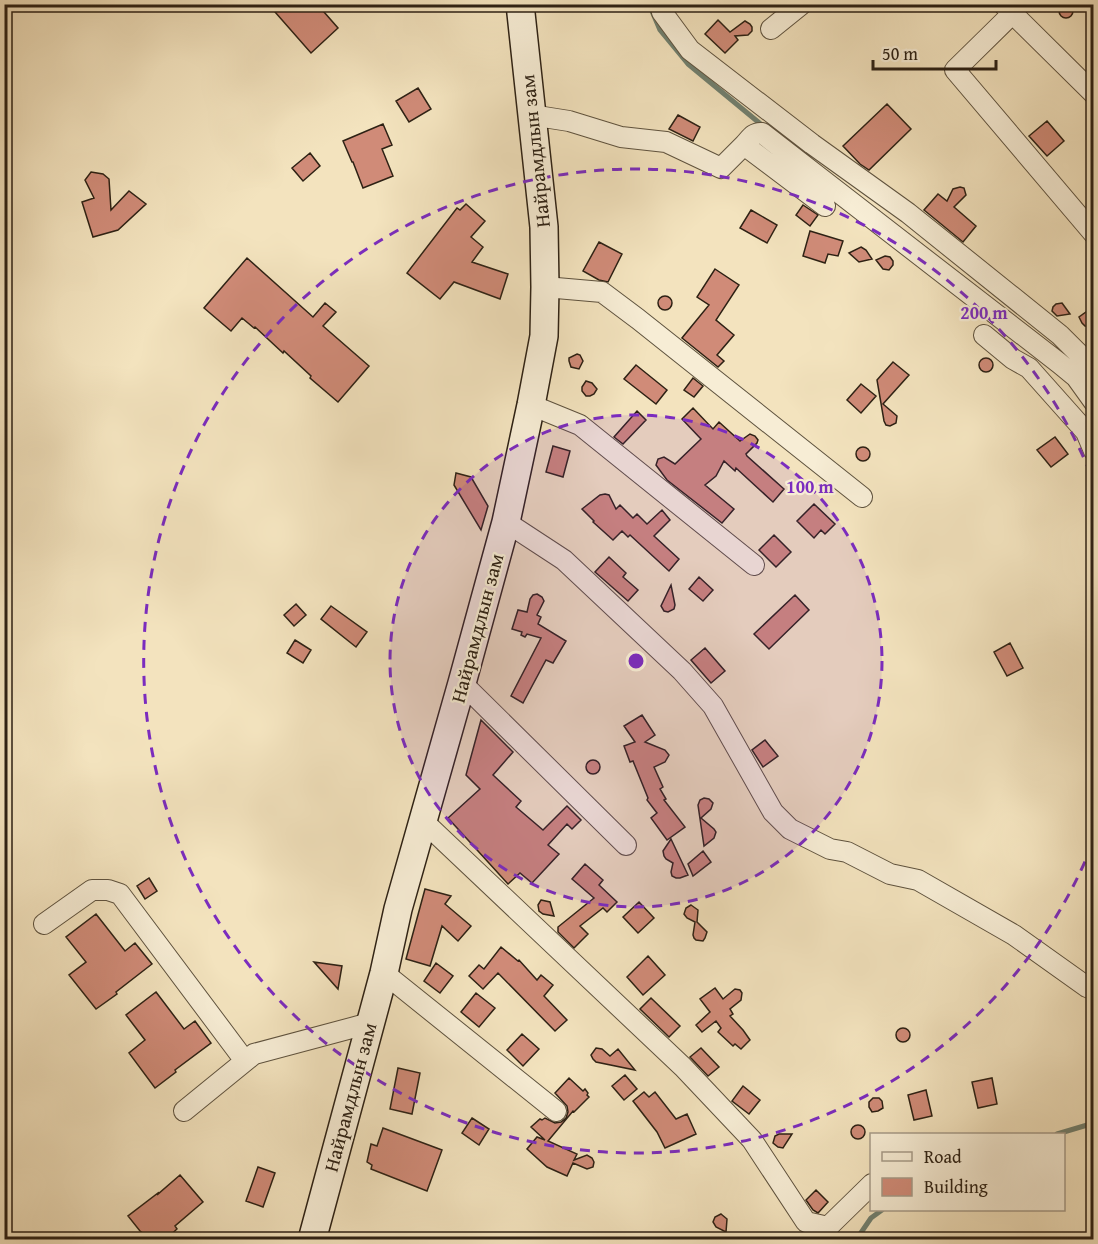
<svg xmlns="http://www.w3.org/2000/svg" width="1098" height="1244" font-family="'Gentium Book Plus',serif">
<style>
.lines{fill:none;stroke-linecap:round;stroke-linejoin:round}
.stream{stroke:#708070;stroke-width:5}
.building{fill:#d08b78;stroke:#2d2114;stroke-width:1.5}
.street-casing{stroke:#5e523e;stroke-width:22}
.secondary-casing{stroke:#2d2114;stroke-width:30}
.street{stroke:#f7edd5;stroke-width:20}
.secondary{stroke:#f7edd5;stroke-width:27}
.ring{fill:none;stroke:#7b2cbf;stroke-width:3;stroke-dasharray:10 8}
.labels{text-anchor:middle;stroke-width:4.5;stroke-linejoin:round;paint-order:stroke}
.street-label{font-size:20px;fill:#2d2114;stroke:#f7edd5}
.centre{fill:#7b2cbf;stroke:#f7edd5;stroke-width:3}
.ring-label{font-size:18px;text-anchor:middle;font-weight:bold;fill:#7b2cbf;stroke:#f7edd5;stroke-width:4.5;stroke-linejoin:round;paint-order:stroke}
</style>
<rect width="100%" height="100%" fill="#f3e3be"/>
<filter id="stains"><feTurbulence type="fractalNoise" baseFrequency=".00333" numOctaves="4"/><feColorMatrix values="0 0 0 0 .2 0 0 0 0 .09 0 0 0 0 .02 0 0 0 .5 -.17"/></filter>
<radialGradient id="worn" r=".72"><stop offset=".6" stop-color="#630" stop-opacity="0"/><stop offset="1" stop-color="#630" stop-opacity=".3"/></radialGradient>
<g class="lines">
<path class="stream" d="M649 4 660 30 688 64 763 126
M1057 1134 1094 1123
M856 1240 871 1218 882 1210"/>
</g>
<path class="building" d="M268 4H317L338 28 311 53Z
M1059 11a7 7 0 1 1 14 0a7 7 0 1 1-14 0Z
M718 20 730 32 745 21 750 24 752 27V31L748 35 735 36 738 40 725 53 705 34Z
M418 88 431 109 409 122 396 101Z
M887 104 911 129 869 170 860 164 843 146Z
M678 115 700 127 693 141 669 129Z
M1047 121 1064 141 1047 156 1029 136Z
M383 124 392 145 382 149 393 176 363 188 353 162H352L343 141Z
M310 153 320 166 303 181 292 168Z
M91 172 103 174 109 179 111 210 129 191 146 204 118 230 93 237 82 202 94 198 85 180Z
M960 187 964 188 966 195 954 207 976 226 963 242 924 210 938 194 947 201 953 189Z
M466 204 485 221 471 237 483 247 472 262 508 274 500 299 454 282 440 299 407 273 457 208 460 210Z
M803 205 818 215 810 226 796 215Z
M751 210 777 225 767 243 740 228Z
M810 231 843 241 838 256 828 254 825 263 803 256Z
M599 242 622 254 608 282 599 280 583 271Z
M861 247 866 250 872 259 859 262 849 253Z
M885 256 890 257 893 261V265L889 270 883 269 876 260Z
M247 258 313 317 325 303 336 312 323 326 369 366 338 402 310 378 311 376 284 351 283 353 255 327 254 328 242 318 231 331 204 308Z
M715 269 739 285 716 320 734 335 717 355 724 361 718 367 682 338 709 305 697 297Z
M658 303a7 7 0 1 1 14 0a7 7 0 1 1-14 0Z
M1062 303 1070 314 1057 316 1052 311 1053 307 1056 304Z
M1086 312H1094V327L1085 326 1082 323 1079 317Z
M577 354 580 355 583 361 579 369 571 367 569 361V358Z
M979 365a7 7 0 1 1 14 0a7 7 0 1 1-14 0Z
M893 362 909 375 883 404 897 416 896 423 890 426 886 425 884 421 877 380Z
M636 365 667 390 656 404 624 379Z
M693 378 703 386 694 397 684 390Z
M586 381 592 383 597 389 594 394 590 396H586L582 391V387Z
M861 384 876 396 861 413 847 400Z
M693 408 713 429 719 422 740 441 750 434 755 436 758 440 757 443 746 454 747 456 784 489 773 502 736 468 735 471 724 461 716 476 705 485 734 509 722 523 667 480 656 465 658 459 664 457 675 464 701 439 682 419Z
M637 411 646 420 623 444 614 437Z
M1055 437 1068 454 1051 467 1037 450Z
M553 446 570 451 563 477 546 472Z
M856 454a7 7 0 1 1 14 0a7 7 0 1 1-14 0Z
M456 473 471 477 488 506 481 530 454 485Z
M605 494 609 495 616 509 620 505 633 518 637 514 647 524 662 510 670 520 654 536 679 559 669 571 630 535 628 537 622 531 613 540 593 522 594 521 582 509 600 495Z
M814 504 835 524 825 534 821 530 814 538 797 521Z
M774 535 791 552 776 567 759 550Z
M609 557 626 573 623 577 638 590 628 601 595 572Z
M699 577 713 590 703 601 689 589Z
M671 585 675 605 674 609 668 612 664 611 661 606Z
M537 594 542 597 544 601 537 615 541 617 538 624 566 641 553 663 546 660 523 703 511 696 541 638 527 634 525 637 521 635 522 632 512 629 518 610 527 612 530 599 533 595Z
M795 595 809 610 769 649 754 634Z
M296 604 306 615 294 626 284 615Z
M331 606 367 632 356 647 321 619Z
M295 640 311 650 303 663 287 653Z
M1010 643 1023 668 1007 676 994 652Z
M705 648 725 671 711 683 691 660Z
M642 715 655 735 645 742 665 750 669 755 665 762 654 767 663 787 660 789 666 799 664 800 685 827 667 840 651 818 657 813 647 800 648 798 633 761 630 762 624 746 635 742 624 726Z
M481 720 513 752 493 775 521 801 516 807 543 830 567 806 581 820 572 829 567 824 548 845 559 854 532 883 520 873 508 884 448 818 480 789 466 775Z
M765 740 778 756 763 767 752 750Z
M586 767a7 7 0 1 1 14 0a7 7 0 1 1-14 0Z
M704 798 709 799 713 803 711 809 701 818 714 829 716 832 714 838 704 846 698 805 700 800Z
M671 839 688 875 680 878H676L672 876 671 872 673 863 666 859 664 856 663 851Z
M703 851 711 862 693 876 688 864Z
M585 864 603 880 599 885 617 902 607 912 603 908 580 926 588 934 574 948 558 932V927L594 898 572 879Z
M149 878 157 891 145 899 137 886Z
M425 889 451 896 445 904 471 926 458 941 442 926 430 966 406 959Z
M541 900 550 902 554 916 543 914 539 911 538 905Z
M639 902 654 918 638 933 623 917Z
M691 905 698 910 697 922 707 932 705 938 703 941 696 940 694 938 693 935 695 922 687 918 684 914 686 908Z
M96 914 125 951 135 943 152 964 116 992 117 994 96 1009 69 975 86 962 66 937Z
M501 947 518 961 519 960 537 980 541 975 553 985 544 996 567 1020 555 1031 498 973 483 989 469 976 479 965 484 969Z
M648 956 665 975 643 995 627 977Z
M314 962 342 966 338 989Z
M436 963 453 976 440 993 424 981Z
M715 988 723 999 735 989 740 990 742 993 741 1000 730 1009 733 1014 730 1016 743 1030 750 1040 741 1049 735 1044 733 1046 718 1032 721 1028 716 1021 702 1032 696 1025 710 1012 700 999Z
M156 992 184 1029 195 1021 211 1043 175 1070 176 1072 155 1088 129 1053 145 1040 126 1015Z
M476 993 495 1008 479 1027 461 1012Z
M651 998 680 1026 669 1037 640 1009Z
M896 1035a7 7 0 1 1 14 0a7 7 0 1 1-14 0Z
M522 1034 539 1049 523 1066 507 1050Z
M596 1048 602 1049 610 1056 618 1049 635 1070 596 1062 593 1059 591 1055Z
M701 1048 719 1067 708 1076 690 1057Z
M398 1068 420 1073 412 1114 390 1109Z
M625 1075 637 1089 624 1100 612 1086Z
M569 1078 583 1091 585 1089 588 1093 587 1095 589 1097 574 1112 573 1111 548 1141 577 1154 574 1160 587 1155 592 1158 594 1162 593 1167 587 1169 573 1163 567 1176 547 1167 527 1149 537 1137 545 1140 531 1127 540 1119 542 1120 545 1118 555 1123 561 1122 566 1118 568 1112 567 1106 555 1093Z
M992 1078 997 1104 978 1108 972 1082Z
M743 1086 760 1100 749 1114 732 1101Z
M926 1090 932 1116 914 1120 908 1095Z
M644 1092 649 1097 655 1092 676 1119 687 1114 696 1134 665 1148 657 1132 633 1101Z
M873 1098H879L882 1101 883 1108 878 1111 872 1112 869 1107V1102Z
M472 1118 489 1129 479 1145 462 1133Z
M851 1132a7 7 0 1 1 14 0a7 7 0 1 1-14 0Z
M383 1128 442 1150 427 1191 371 1169 372 1165 367 1162 371 1144 377 1146Z
M779 1134H792L783 1148 778 1147 773 1143 775 1136Z
M258 1167 275 1173 263 1207 246 1201Z
M180 1175 203 1202 175 1226 177 1229 166 1239H151L140 1231 128 1216 158 1193V1194Z
M816 1190 828 1202 818 1213 813 1210 806 1200Z
M721 1214 727 1219 726 1232 716 1227 713 1222 715 1217Z"/>
<g class="lines">
<defs>
<path id="street" d="M660 4 662 12 690 50 812 144 908 213 1060 335 1094 369
M1003 4 1094 94
M1012 14 955 70 1094 234
M771 29 802 4
M531 115 569 121 621 137 666 142 721 168 744 145 825 206
M744 145C750 139 753 132 762 133L1059 363 1076 377 1094 402
M545 287 602 292 638 319 862 497
M984 335 1013 359 1029 368 1086 432 1094 451
M531 405 580 425 754 565
M506 522 564 560 682 671 713 706 773 812 790 829 830 849 847 852 890 874 918 880 1014 935 1087 987 1094 990
M462 683 626 845
M422 820 683 1067 752 1140 806 1222 828 1227 872 1184
M44 924 92 890H108L120 894 245 1061
M384 973 556 1111
M184 1111 254 1054 370 1023"/>
<path id="secondary" d="M312 1240 384 973 398 909 462 683 506 522 531 405 544 336 545 287 544 227 520 4"/>
</defs>
<use href="#street" class="street-casing"/>
<use href="#secondary" class="secondary-casing"/>
<use href="#street" class="street"/>
<use href="#secondary" class="secondary"/>
</g>
<circle cx="636" cy="661" r="246" fill="#7b2cbf" fill-opacity=".12"/>
<g class="ring">
<circle cx="636" cy="661" r="246"/>
<path d="M1092 845A492 492 0 1 1 1092 477"/>
</g>
<g class="labels">
<g class="street-label">
<text transform="translate(535 151) rotate(-96)" y="7">Найрамдлын зам</text>
<text transform="translate(477 628) rotate(-75)" y="7">Найрамдлын зам</text>
<text transform="translate(350 1097) rotate(-75)" y="7">Найрамдлын зам</text>
</g>
</g>
<circle cx="636" cy="661" r="9" class="centre"/>
<g class="ring-label">
<text x="984" y="319">200 m</text>
<text x="810" y="493">100 m</text>
</g>
<rect width="1098" height="1244" fill="none" stroke="#f3e3be" stroke-width="24"/>
<rect x="6" y="6" width="1086" height="1232" fill="none" stroke="#2d2114" stroke-width="3"/>
<rect x="12" y="12" width="1074" height="1220" fill="none" stroke="#2d2114" stroke-width="1.5"/>
<rect x="870" y="1133" width="195" height="78" fill="#f7edd5" stroke="#a69b88" stroke-width="1.5"/>
<rect x="882" y="1152" width="30" height="9" fill="#f7edd5" stroke="#a69b88" stroke-width="1.5"/>
<text x="924" y="1163" font-size="18" fill="#2d2114">Road</text>
<rect x="882" y="1178" width="30" height="18" fill="#d08b78" stroke="#a69b88" stroke-width="1.5"/>
<text x="924" y="1193" font-size="18" fill="#2d2114">Building</text>
<path d="M873 60v9h123v-9" fill="none" stroke="#2d2114" stroke-width="3"/>
<text x="882" y="60" font-size="18" fill="#2d2114" stroke="#f7edd5" stroke-width="4.5" paint-order="stroke">50 m</text>
<rect width="100%" height="100%" filter="url(#stains)"/>
<rect width="100%" height="100%" fill="url(#worn)"/>
</svg>
